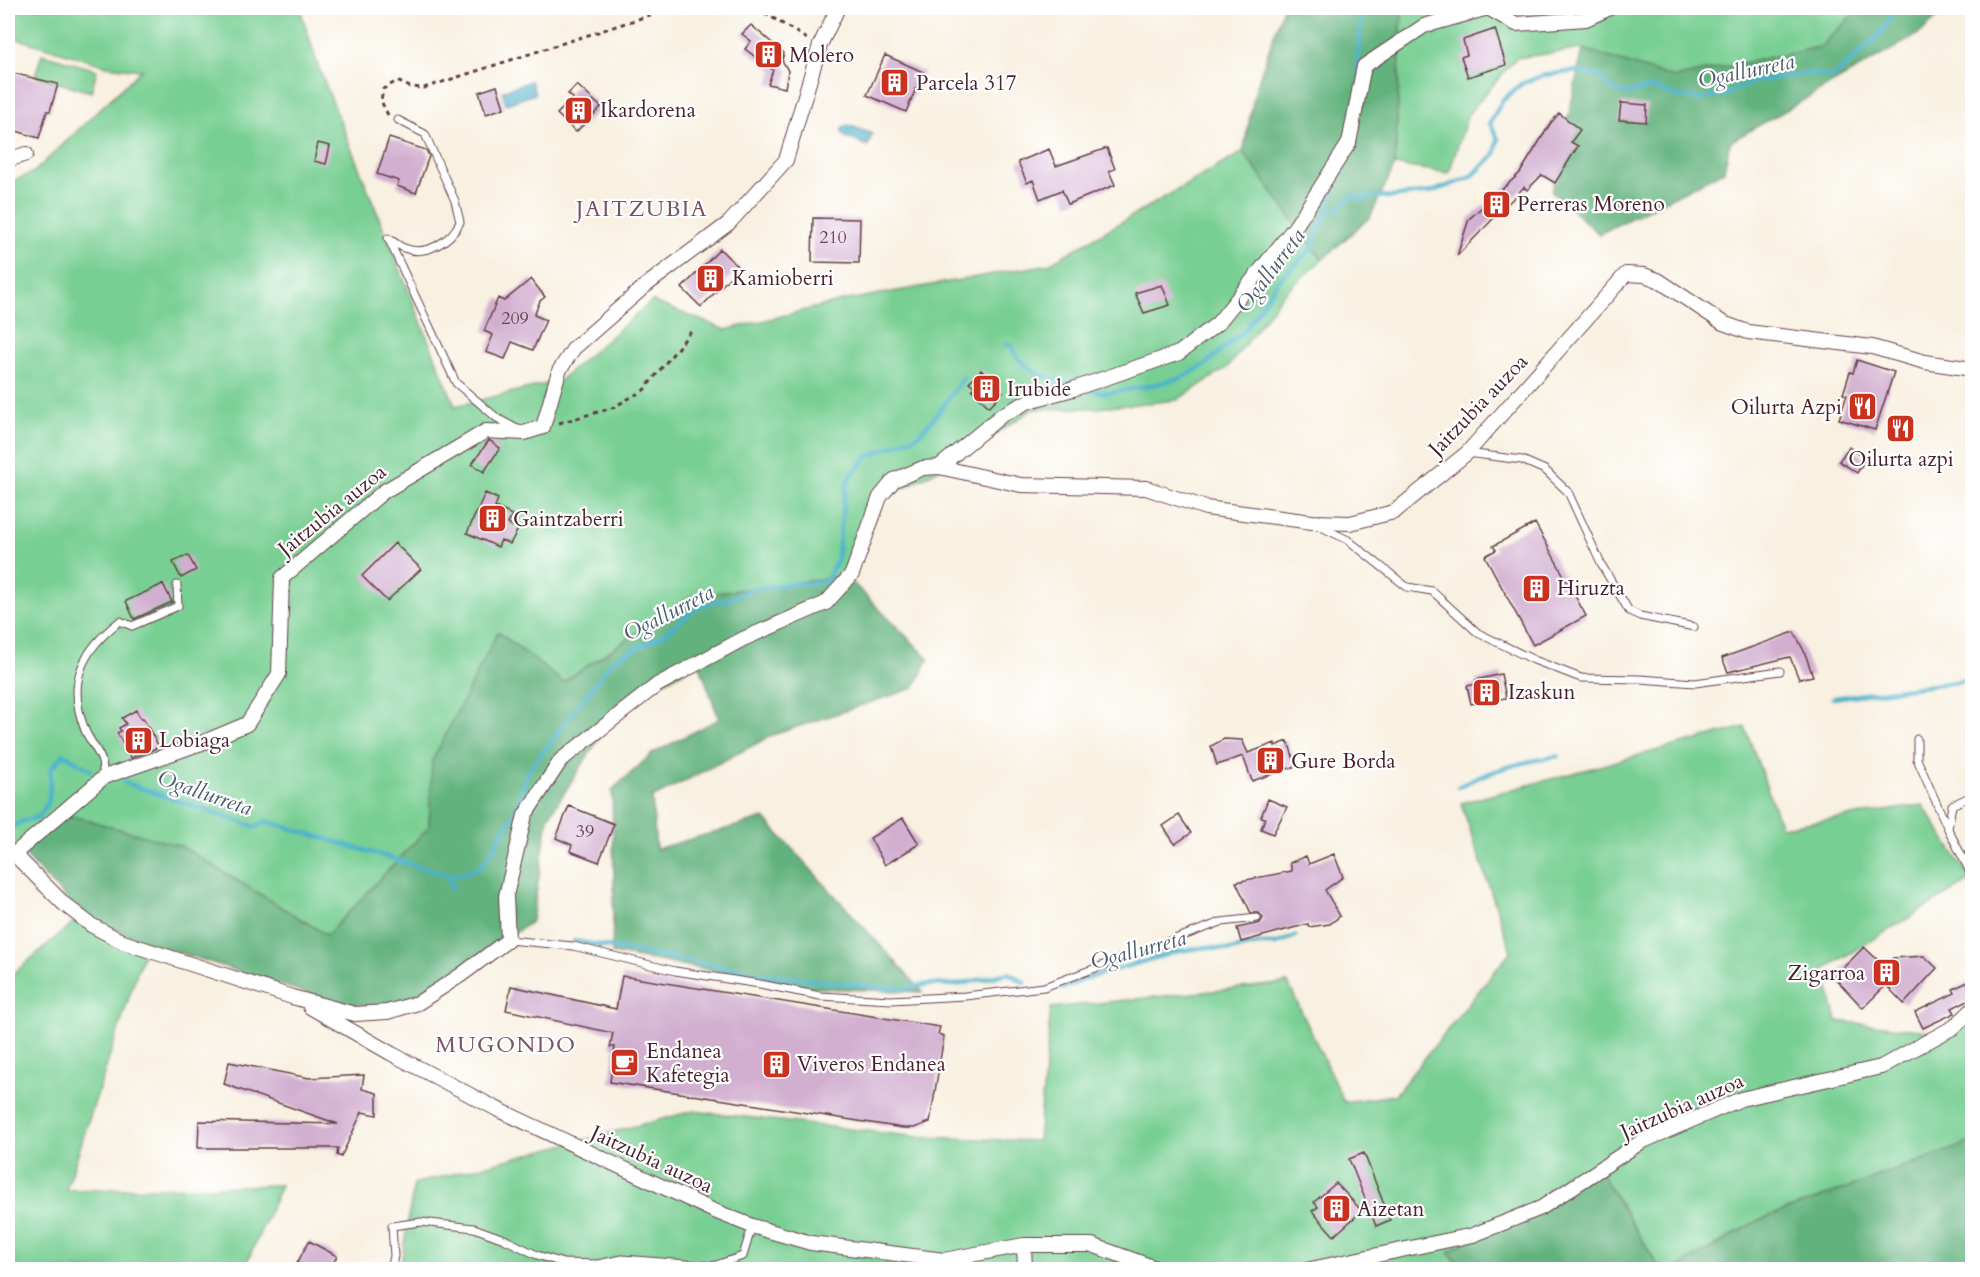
<svg xmlns="http://www.w3.org/2000/svg" width="1980" height="1277" font-family="Cardo,serif">
<style>
.green{fill:#78cf93;stroke:#61775f;stroke-width:1.5}
.forest{fill:#62b27d;stroke:#566854;stroke-width:1.5}
.water{fill:#4cb2cb;stroke:#4b687b;stroke-width:1.5}
.lines{fill:none;stroke-linecap:round;stroke-linejoin:round}
.stream{stroke:#4cb2cb;stroke-width:4.5}
.building{fill:#d2afd0}
.service-casing{stroke:#643e46;stroke-width:9}
.minor-casing{stroke:#643e46;stroke-width:16}
.path{stroke:#643e46;stroke-width:3;stroke-dasharray:4.5 4.5;stroke-linecap:butt}
.service{stroke:#fff;stroke-width:7}
.minor{stroke:#fff;stroke-width:14}
.labels{text-anchor:middle;stroke-width:4.5;stroke-linejoin:round;paint-order:stroke}
.number-label{font-size:18px;fill:#6c4354}
.poi-label{font-size:21px;fill:#4a1f2b;stroke:#fff;text-anchor:start}
.street-label{font-size:21px;fill:#4a1f2b;stroke:#fff}
.water-label{font-size:22px;font-style:italic;fill:#4b5a6b;stroke:#fff}
.neighbourhood-label{font-size:22px;letter-spacing:1.5px;fill:#7a5165;stroke:#fff}
</style>
<rect width="100%" height="100%" fill="#fff"/>
<filter id="ink" filterUnits="userSpaceOnUse"><feTurbulence type="fractalNoise" baseFrequency=".0167" numOctaves="2"/><feDisplacementMap in="SourceGraphic" scale="12" xChannelSelector="R" yChannelSelector="G"/><feConvolveMatrix kernelMatrix="1 2 1 2 8 2 1 2 1" color-interpolation-filters="sRGB"/></filter>
<filter id="wash" filterUnits="userSpaceOnUse"><feTurbulence type="fractalNoise" baseFrequency=".008" numOctaves="4" result="noise"/><feDisplacementMap in="SourceGraphic" scale="24" xChannelSelector="R" yChannelSelector="G"/><feGaussianBlur stdDeviation="1.35" result="paint"/><feColorMatrix in="noise" values="0 0 0 0 0 0 0 0 0 0 0 0 0 0 0 0 0 1.4 0 .05"/><feComposite in="paint" operator="in"/></filter>
<g filter="url(#wash)">
<rect width="100%" height="100%" fill="#f8f0e0"/>
<path class="green" d="M8 8H362L300 9 318 66 455 406 559 381 652 301 726 330 842 301 1049 264 1243 152 1322 260 1282 295 1228 367 1177 400 1097 408 1033 409 959 458 882 500 846 576 692 596 563 682 498 632 433 761 429 827 327 936 181 846 18 848 8 845V183L34 172 141 70 107 66 8 36Z
M1402 8H1860L1820 47 1674 78 1583 49 1516 58 1468 114 1449 173 1395 165Z
M42 54 97 70 91 92 35 76Z
M1745 727 1781 827 1923 805 1971 880 1824 969 1837 1021 1957 1034 1972 1016V1142L1759 1220 1676 1269H1660L1598 1168 1449 1252 1462 1269 1044 1270 1025 1258 1024 1270H400L414 1184 693 1111 919 1137 1038 1141 1051 1008 1288 983 1344 1102 1395 1095 1511 951 1461 803Z
M82 915 147 942 66 1190 281 1185 244 1269 8 1270V984L11 976Z"/>
<path class="forest" d="M1283 8H1402L1395 165 1370 217 1322 260 1243 152 1255 91Z
M1860 8H1948L1919 34 1730 142 1724 171 1599 234 1552 192 1583 49 1674 78 1820 47Z
M846 576 929 659 914 688 773 735 652 798 656 849 764 818 923 992 815 988 612 953 614 878 612 790 653 753 719 719 699 663 620 706 548 818 532 921 437 987 390 1007 341 1004 147 942 82 915 18 848 58 812 181 846 327 935 429 827 432 761 498 632 563 682 692 596Z
M1972 1142V1269H1676L1759 1220Z
M1598 1168 1660 1269H1462L1449 1252Z"/>
<path class="water" d="M531 81 535 94 506 104 502 91Z
M848 125 872 134 868 146 845 137 841 131 843 128Z"/>
<g class="lines">
<path class="stream" d="M1357 71 1362 8
M1327 213 1334 187
M1006 344 1012 346C1019 369 1050 381 1072 383
M1092 391 1109 393 1147 386 1181 378 1205 365 1245 330 1278 281 1313 248 1317 233 1327 213 1337 209 1354 195 1362 200 1371 196 1391 197 1431 192 1471 177 1495 154 1498 139 1490 123 1502 101 1521 84 1544 75 1577 71 1599 76 1612 89 1626 94 1644 89 1655 88 1670 95 1700 99 1726 94 1755 81 1812 73 1833 78C1854 55 1884 39 1894 8
M1833 698 1972 680
M123 782 256 827 266 821 447 875H461L482 866 516 812 527 773 613 660C629 650 648 644 664 634 681 622 703 597 726 601 746 588 770 585 794 584 807 583 813 585 826 581L837 560 844 497 849 478 868 456 917 436 935 417 964 377
M1458 787C1490 770 1522 762 1558 756
M8 828 26 820 39 817 49 800 51 769 64 754 90 770
M448 875 452 889
M574 941 775 976 900 989 930 984 956 985 1009 973 1025 983
M1062 989 1090 977 1179 951 1206 947 1230 950 1258 944H1276L1295 936
M1940 1270 1948 1268 1953 1270"/>
</g>
<g id="blocks">
<path class="building" d="M751 25 784 53 782 60 788 71 785 88 768 84 773 70 745 49 751 41 742 34Z
M1495 29 1506 65 1468 77 1461 57 1467 55 1463 40Z
M885 55 923 72 906 112 867 95Z
M8 72 58 84 50 111H47L39 138 10 129 11 123 8 122Z
M577 85 601 107 576 132 557 114 573 98 568 94Z
M497 86 504 108 486 114 479 92Z
M1621 103 1647 105 1646 122 1619 120Z
M1559 113 1580 130 1571 142 1578 146 1555 183 1542 175 1527 190 1524 187 1457 256 1469 219 1520 173 1550 124Z
M389 138 426 150 429 156 416 193 397 186 399 181 377 174Z
M318 143 330 146 326 164 314 161Z
M1107 148 1115 169 1109 171 1115 185 1068 204 1062 190 1040 199 1033 180 1027 183 1018 162 1049 149 1056 166Z
M813 218 860 219 859 263 812 262Z
M720 249 739 268 701 307 682 288Z
M531 279 545 297 540 301 534 315 546 320 533 350 512 342 505 359 486 352 493 335 484 331 498 298 504 301Z
M1162 285 1170 305 1144 313 1135 293Z
M1857 360 1894 372 1875 430 1839 419 1847 395 1843 394 1850 372 1853 373Z
M981 370 1003 392 989 407 972 390 975 387 969 382Z
M489 440 500 448 484 472 472 464Z
M1849 447 1866 459 1857 473 1839 461Z
M485 493 498 499 495 507 512 515 508 524 518 529 510 544 501 540 498 547 467 533Z
M1535 523 1586 616 1533 645 1485 556 1496 550 1493 546Z
M395 543 421 569 387 601 362 576Z
M188 555 196 570 181 578 173 562Z
M163 584 172 602 134 619 126 601Z
M1794 632 1804 651 1813 676 1799 679 1790 657 1728 672 1722 658Z
M1501 674 1506 698 1471 704 1467 686 1477 684 1476 680Z
M136 710 141 719 143 718 159 747 131 758 117 733 121 731 119 728 126 724 122 718Z
M1224 739 1242 740 1248 753 1275 743V746L1288 741 1296 766 1252 781 1243 756 1217 765 1211 746Z
M1268 799 1287 807 1273 834 1261 829 1265 818 1261 817Z
M569 806 614 824 599 862 570 851 572 845 556 838Z
M1179 815 1191 833 1175 844 1163 826Z
M903 818 919 844 885 865 870 838Z
M1334 854 1343 877 1325 890 1340 916 1330 924 1309 927 1308 924 1241 942 1237 928 1260 923 1263 918 1259 913H1251L1236 882 1292 871 1290 863 1306 856 1309 864Z
M1864 947 1884 966 1893 958 1924 956 1937 968 1904 1004 1886 985 1863 1008 1834 977Z
M622 976 940 1027 938 1034 944 1036 930 1122 914 1128H903L610 1082 615 1047H610L613 1033 506 1010 511 986 616 1009Z
M1972 980V998L1952 1008 1955 1013 1923 1028 1915 1012 1955 993 1953 989Z
M229 1062 309 1078 364 1075 362 1089 377 1093V1115L362 1112 341 1157 337 1155 338 1148H198L199 1121 338 1124 224 1084Z
M1364 1153 1390 1220 1376 1226 1349 1159Z
M1336 1183 1362 1211 1334 1236 1312 1211 1318 1207 1314 1202Z
M309 1241 337 1256 330 1269H294Z"/>
</g>
</g>
<g filter="url(#ink)">
<use href="#blocks" fill-opacity="0" stroke="#643e46" stroke-width="1.5"/>
<g class="lines">
<defs>
<path id="service" d="M398 120 425 134 455 201 460 222C451 241 426 257 404 248 399 246 393 241 388 238L456 383 497 418 519 430
M1467 453 1522 460 1545 470 1568 492 1601 564 1629 611 1640 616 1694 627
M1317 525 1348 540 1407 587 1432 591 1478 633 1534 660 1581 678 1640 679 1695 683 1780 671
M1917 739V759L1948 829
M104 777C103 771 103 764 101 759 97 749 89 740 85 730 66 683 82 650 120 621L132 626 178 606 177 585
M1972 796 1952 805 1948 829 1972 876
M508 940 573 946 675 971 760 984 820 996 891 1000 965 996 1044 987 1221 922 1257 918
M391 1270 394 1256 392 1226 421 1222 474 1228 504 1239 537 1255 563 1263 598 1264 622 1259 713 1266 743 1256 752 1226"/>
<path id="minor" d="M8 160 26 154
M939 467 1021 485 1146 488 1206 508 1312 522 1350 523 1394 512 1467 453 1626 274 1644 275 1658 280 1723 323 1748 332 1872 347 1925 362 1972 369
M8 852 14 854 104 777 199 744 247 724 279 674 282 578 383 492 486 431 524 433 543 427 559 371 574 348 645 286 729 223 786 160 820 45 838 8
M14 854 64 904 91 925 123 942 292 997 355 1014 387 1012 418 1003 461 975 508 940 506 896 525 815 561 760 657 685 743 639 826 603 852 574 880 497 894 480 923 468 939 467 1002 415 1029 401 1073 389 1179 353 1218 323 1295 227 1349 143 1364 66 1424 26 1488 8 1516 24 1586 19 1610 8
M310 1007 392 1054 495 1108 712 1210 752 1226 811 1243 944 1260 1024 1245H1092L1161 1270
M1024 1245 1025 1270
M1306 1270 1473 1235 1541 1208 1641 1142 1741 1099 1881 1067 1954 1027 1972 1010"/>
</defs>
<use href="#service" class="service-casing"/>
<use href="#minor" class="minor-casing"/>
<path class="path" d="M757 8 807 39
M388 115 381 101 383 89 397 81 410 87 424 88 672 8
M559 423 612 408 644 390 692 330"/>
<use href="#service" class="service"/>
<use href="#minor" class="minor"/>
</g>
</g>
<defs>
<symbol id="building-square" viewBox="-11 -11 22 22"><rect x="-9" y="-9" width="18" height="18" rx="4" fill="#c8321e" stroke="#fff"/><path d="M-4-6H4V6H1V3H-1V6H-4ZM-2.5-4.3h1.7v1.8h-1.7ZM.8-4.3h1.7v1.8H.8ZM-2.5-1h1.7V.8h-1.7ZM.8-1h1.7V.8H.8Z" fill="#fff"/></symbol>
<symbol id="restaurant-square" viewBox="-11 -11 22 22"><rect x="-9" y="-9" width="18" height="18" rx="4" fill="#c8321e" stroke="#fff"/><path d="M-5-6h1v4h1v-4h1v4h1v-4h1v5L-1.5 .5V6h-2V.5L-5-1ZM5-6V6H3V1.5H1.5Q1.5-4 5-6Z" fill="#fff"/></symbol>
<symbol id="cafe-square" viewBox="-11 -11 22 22"><rect x="-9" y="-9" width="18" height="18" rx="4" fill="#c8321e" stroke="#fff"/><path d="M-5.5-4.5H6V0H3Q3 3.5 0 3.5H-2.5Q-5.5 3.5-5.5 0ZM3-3.2v2h1.7v-2ZM-6 4.5H4V6H-6Z" fill="#fff"/></symbol>
</defs>
<g fill-rule="evenodd">
<use href="#building-square" x="752" y="38" width="33" height="33"/>
<use href="#building-square" x="878" y="66" width="33" height="33"/>
<use href="#building-square" x="562" y="94" width="33" height="33"/>
<use href="#building-square" x="1480" y="188" width="33" height="33"/>
<use href="#building-square" x="694" y="262" width="33" height="33"/>
<use href="#building-square" x="970" y="372" width="33" height="33"/>
<use href="#restaurant-square" x="1846" y="390" width="33" height="33"/>
<use href="#restaurant-square" x="1884" y="412" width="33" height="33"/>
<use href="#building-square" x="476" y="502" width="33" height="33"/>
<use href="#building-square" x="1520" y="572" width="33" height="33"/>
<use href="#building-square" x="1470" y="676" width="33" height="33"/>
<use href="#building-square" x="122" y="724" width="33" height="33"/>
<use href="#building-square" x="1254" y="744" width="33" height="33"/>
<use href="#building-square" x="1870" y="956" width="33" height="33"/>
<use href="#cafe-square" x="608" y="1046" width="33" height="33"/>
<use href="#building-square" x="760" y="1048" width="33" height="33"/>
<use href="#building-square" x="1320" y="1192" width="33" height="33"/>
</g>
<g class="labels">
<g class="number-label">
<text x="833" y="243">210</text>
<text x="515" y="324">209</text>
<text x="585" y="837">39</text>
</g>
<g class="poi-label">
<text x="789" y="62">Molero</text>
<text x="916" y="90">Parcela 317</text>
<text x="600" y="117">Ikardorena</text>
<text x="1517" y="211">Perreras Moreno</text>
<text x="732" y="285">Kamioberri</text>
<text x="1007" y="396">Irubide</text>
<text x="1842" y="414" text-anchor="end">Oilurta Azpi</text>
<text x="1901" y="466" text-anchor="middle">Oilurta azpi</text>
<text x="513" y="526">Gaintzaberri</text>
<text x="1557" y="595">Hiruzta</text>
<text x="1508" y="699">Izaskun</text>
<text x="159" y="747">Lobiaga</text>
<text x="1291" y="768">Gure Borda</text>
<text x="1865" y="980" text-anchor="end">Zigarroa</text>
<text x="646" y="1058">Endanea<tspan x="646" dy="24">Kafetegia</tspan></text>
<text x="797" y="1071">Viveros Endanea</text>
<text x="1357" y="1216">Aizetan</text>
</g>
<g class="street-label">
<text transform="translate(1478 405) rotate(-46)" y="7">Jaitzubia auzoa</text>
<text transform="translate(332 510) rotate(-39)" y="7">Jaitzubia auzoa</text>
<text transform="translate(1682 1106) rotate(-24)" y="7">Jaitzubia auzoa</text>
<text transform="translate(652 1159) rotate(25)" y="7">Jaitzubia auzoa</text>
</g>
<g class="water-label">
<text transform="translate(1746 70) rotate(-12)" y="8">Ogallurreta</text>
<text transform="translate(1270 270) rotate(-53)" y="8">Ogallurreta</text>
<text transform="translate(668 612) rotate(-27)" y="8">Ogallurreta</text>
<text transform="translate(205 792) rotate(19)" y="8">Ogallurreta</text>
<text transform="translate(1138 949) rotate(-15)" y="8">Ogallurreta</text>
</g>
<g class="neighbourhood-label">
<text x="642" y="216">JAITZUBIA</text>
<text x="506" y="1052">MUGONDO</text>
</g>
</g>
<rect width="1980" height="1277" fill="none" stroke="#fff" stroke-width="30"/>
</svg>
